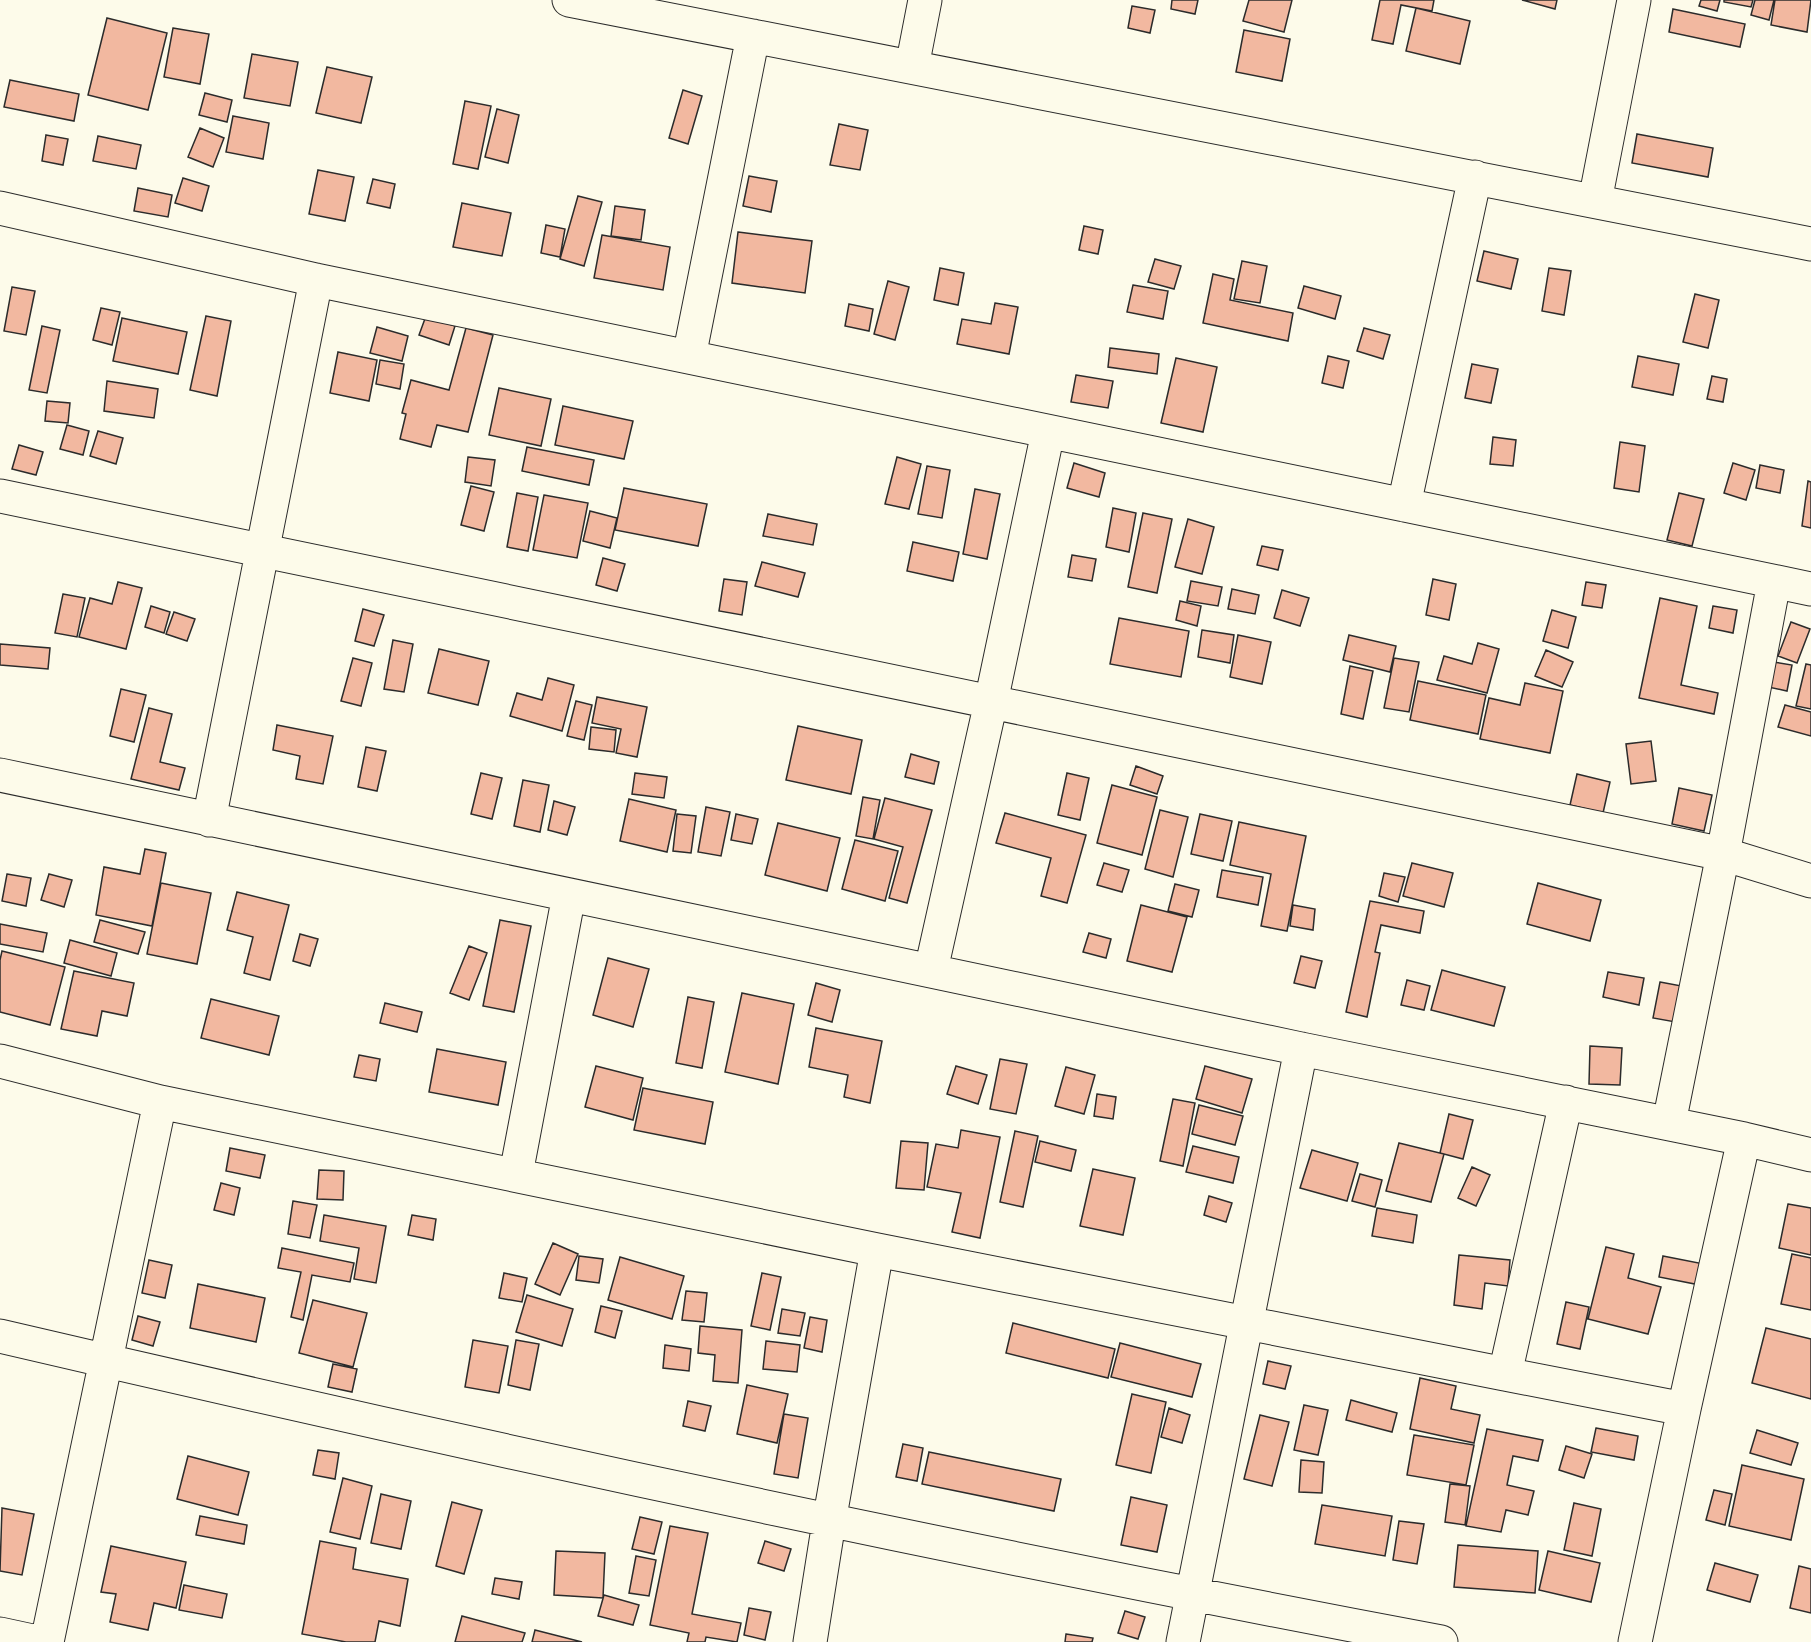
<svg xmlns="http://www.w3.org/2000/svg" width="1811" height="1642" font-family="'Fira Sans Condensed',sans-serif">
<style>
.building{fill:#f2b8a0;stroke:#2b2b2b;stroke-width:1.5}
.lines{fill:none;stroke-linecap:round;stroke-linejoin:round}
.minor-casing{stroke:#2b2b2b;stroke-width:35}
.minor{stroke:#fdfbea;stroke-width:33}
</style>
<rect width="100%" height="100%" fill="#fdfbea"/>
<path class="building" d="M1172 0H1198L1195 14 1171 9Z
M1249 0H1292L1284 32 1243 21Z
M1380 0H1434L1432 11 1401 5 1393 44 1372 40Z
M1522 0H1557L1555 9Z
M1701 0H1720L1717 11 1699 6Z
M1724 0H1753L1751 7 1724 2Z
M1755 0H1774L1769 20 1751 15Z
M1775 0H1811L1807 32 1771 25Z
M1132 6 1155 10 1150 33 1128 28Z
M1416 8 1470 21 1460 64 1406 51Z
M1673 9 1745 24 1740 47 1669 32Z
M107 18 167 33 148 110 88 95Z
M173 28 209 34 200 84 164 77Z
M1244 30 1290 39 1282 81 1236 72Z
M252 54 298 62 290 106 244 98Z
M327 67 372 77 361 123 316 113Z
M10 80 79 94 74 121 4 107Z
M683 90 702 96 688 144 669 138Z
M205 93 232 100 227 122 199 115Z
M465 101 491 106 478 169 453 164Z
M497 109 519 115 508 163 485 157Z
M233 116 269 123 263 159 226 152Z
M839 124 868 130 860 170 830 165Z
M200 128 224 138 213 167 188 157Z
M1637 134 1713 148 1708 177 1632 163Z
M46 135 68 139 63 165 42 161Z
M98 136 141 145 136 169 93 161Z
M318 170 354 177 345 221 309 214Z
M749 176 777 181 771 212 743 206Z
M183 178 209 186 202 211 175 203Z
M373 179 395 184 390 208 367 203Z
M138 188 172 195 168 217 134 211Z
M578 196 602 202 584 266 560 259Z
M462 203 511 213 502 256 453 247Z
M615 206 645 210 641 240 611 236Z
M546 225 565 229 560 257 541 253Z
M1084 226 1103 230 1098 254 1079 250Z
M738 232 812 241 805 293 732 283Z
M602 235 670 247 663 290 594 278Z
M1484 251 1518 259 1511 289 1477 281Z
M1155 259 1181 266 1174 289 1148 282Z
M1242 261 1267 266 1260 303 1234 299Z
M940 268 964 273 958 305 934 300Z
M1549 268 1571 271 1564 315 1542 311Z
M1213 274 1234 279 1230 300 1293 313 1288 341 1203 323Z
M888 281 909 287 895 340 874 334Z
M1133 285 1168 291 1163 319 1127 312Z
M1304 286 1341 296 1335 319 1298 308Z
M12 287 35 291 26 335 4 331Z
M1695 294 1719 300 1708 348 1683 342Z
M995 303 1018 307 1009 354 957 344 962 319 991 324Z
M849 304 873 309 869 331 845 326Z
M101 308 120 312 112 345 93 340Z
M206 316 231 321 217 396 190 390Z
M426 316 455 326 449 345 419 335Z
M122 318 187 332 178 374 113 361Z
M42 326 60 330 47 393 29 390Z
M377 327 408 336 402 361 370 353Z
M466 328 493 335 468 432 437 425 431 447 400 439 406 414 402 413 411 380 449 390Z
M1364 328 1390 335 1383 359 1357 351Z
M1110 348 1159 354 1157 374 1108 367Z
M338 352 377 360 369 401 330 393Z
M1328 356 1349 361 1343 388 1322 383Z
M1638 356 1679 364 1673 395 1632 387Z
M1176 358 1217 367 1203 432 1161 423Z
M380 360 404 364 400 389 376 384Z
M1472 364 1498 369 1491 403 1465 398Z
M1076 375 1113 381 1108 408 1071 402Z
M1712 376 1727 379 1723 402 1707 399Z
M107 381 158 389 154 418 104 411Z
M499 388 551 399 541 446 489 435Z
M47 401 70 403 68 423 45 421Z
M563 406 633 421 624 459 555 445Z
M67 425 89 431 83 455 60 449Z
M98 431 123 438 116 464 90 456Z
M1493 437 1516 440 1513 466 1490 464Z
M1620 442 1645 446 1639 492 1614 488Z
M19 445 43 452 36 475 12 469Z
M527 447 594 460 589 485 522 471Z
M468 457 495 460 491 486 465 482Z
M897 457 921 464 909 509 885 504Z
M1074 463 1105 473 1099 497 1067 488Z
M1733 463 1755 470 1746 500 1724 493Z
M1760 465 1784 470 1780 493 1756 488Z
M927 466 950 470 942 518 918 514Z
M1808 481 1811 482V528L1802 526Z
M471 486 494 492 484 531 461 525Z
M624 488 707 504 698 546 615 530Z
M975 489 1000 494 987 559 963 554Z
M517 493 538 497 528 551 507 547Z
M1679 493 1704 499 1692 546 1667 540Z
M544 495 588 503 577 558 533 550Z
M1113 508 1136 513 1129 552 1106 547Z
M590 511 617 518 610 548 583 541Z
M1143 513 1172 519 1157 593 1128 587Z
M768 514 817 524 813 545 763 536Z
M1188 519 1214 527 1202 574 1175 567Z
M913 542 959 552 953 581 907 571Z
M1262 546 1283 550 1278 570 1257 565Z
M1072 555 1096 559 1092 581 1068 577Z
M603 558 625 564 617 591 596 585Z
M762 562 805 573 798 597 755 586Z
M724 579 747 582 742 615 719 611Z
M1433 579 1456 584 1449 620 1426 615Z
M1191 581 1222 587 1218 606 1187 601Z
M118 582 142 588 126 649 79 637 90 598 112 604Z
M1586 582 1606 585 1602 608 1582 605Z
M1232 589 1259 595 1255 614 1228 609Z
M1282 590 1309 598 1300 626 1274 618Z
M63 594 85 598 77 637 55 633Z
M1660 598 1697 606 1681 685 1718 693 1714 714 1639 698Z
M1180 601 1201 606 1197 626 1176 620Z
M151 606 170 612 164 633 145 627Z
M1713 606 1737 610 1733 633 1709 628Z
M363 609 384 615 374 646 355 641Z
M1552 610 1576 617 1568 648 1543 641Z
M174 612 195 619 187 641 166 634Z
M1119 618 1189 631 1181 677 1110 664Z
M1791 622 1810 629 1797 663 1778 656Z
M1202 630 1234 635 1230 663 1198 657Z
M1238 635 1271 642 1262 684 1230 677Z
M1349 635 1396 646 1390 672 1343 660Z
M393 640 413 644 404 692 384 689Z
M1478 643 1499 649 1487 693 1437 680 1444 656 1472 664Z
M0 644 50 648 48 669 0 665Z
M439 649 489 661 478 705 428 693Z
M1546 650 1573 662 1562 687 1535 676Z
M353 658 372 663 361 706 341 701Z
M1394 658 1419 662 1409 712 1384 708Z
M1773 662 1792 665 1787 691 1768 687Z
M1806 664 1811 665V709L1796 706Z
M1350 666 1373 671 1363 719 1341 714Z
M548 678 574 685 562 731 510 716 517 693 542 700Z
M1418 681 1486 695 1478 734 1410 720Z
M1525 683 1563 691 1550 753 1480 739 1489 698 1520 705Z
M121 689 146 695 134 742 110 736Z
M597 697 647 707 637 757 616 753 621 729 592 723Z
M576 701 592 705 584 740 567 736Z
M1785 705 1811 712V736L1778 727Z
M149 708 172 714 160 762 185 768 179 790 131 779Z
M277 725 333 736 323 784 296 779 300 756 273 750Z
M798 726 862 740 851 794 786 780Z
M591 727 616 730 614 752 589 749Z
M1651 741 1656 781 1631 784 1626 744Z
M366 747 386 751 377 791 358 787Z
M911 754 939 762 934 784 905 777Z
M1136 766 1163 776 1157 794 1130 785Z
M481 773 502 778 492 819 471 814Z
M635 773 667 777 664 798 632 794Z
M1067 773 1089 778 1080 820 1058 815Z
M1577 774 1610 782 1603 813 1570 805Z
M523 780 549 785 540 832 514 826Z
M1112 785 1157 797 1142 855 1097 843Z
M1679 788 1712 795 1704 831 1672 824Z
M863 797 880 800 873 839 856 836Z
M885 798 932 810 907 903 889 898 903 847 874 839Z
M629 799 676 810 667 852 620 841Z
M554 801 575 807 567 835 548 830Z
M706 807 730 812 721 856 698 852Z
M1160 810 1188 817 1173 877 1145 869Z
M1005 813 1086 835 1067 903 1041 896 1051 858 996 843Z
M677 814 696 816 691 853 673 851Z
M736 814 758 819 752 844 731 840Z
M1200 814 1232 821 1223 861 1191 854Z
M1239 822 1306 836 1287 931 1261 926 1271 874 1230 865Z
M778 823 840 838 827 891 765 875Z
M855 840 898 851 885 901 842 889Z
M145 849 166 853 152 926 96 915 104 867 140 874Z
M1104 863 1129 870 1122 892 1097 885Z
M1412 863 1453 873 1444 907 1403 896Z
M1222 870 1263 877 1258 905 1217 897Z
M1384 873 1405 877 1398 902 1379 896Z
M7 874 31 878 26 906 2 901Z
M49 874 72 880 64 907 41 900Z
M161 883 211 893 197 964 147 954Z
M1538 883 1601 900 1590 941 1527 924Z
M1175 884 1199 890 1192 917 1168 911Z
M237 892 289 905 270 980 244 973 253 937 227 930Z
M1370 901 1424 911 1420 933 1381 925 1375 952 1380 953 1367 1017 1346 1012Z
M1141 905 1187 917 1172 972 1127 961Z
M1293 905 1315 909 1313 930 1290 926Z
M100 920 145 932 138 954 94 942Z
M500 920 531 926 514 1012 483 1006Z
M0 924 47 933 43 952 0 944Z
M1089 933 1111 939 1106 958 1083 952Z
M300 934 318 939 310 966 293 961Z
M70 940 117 953 111 976 64 963Z
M469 946 487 953 469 1000 450 993Z
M2 951 65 967 50 1025 0 1012V960Z
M1301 956 1322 961 1315 988 1294 983Z
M608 958 649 969 633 1027 593 1015Z
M1442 970 1505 987 1494 1026 1431 1010Z
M74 971 134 983 127 1016 102 1011 97 1036 61 1029Z
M1608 972 1644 978 1639 1005 1603 997Z
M1407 980 1430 986 1424 1010 1401 1005Z
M1660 982 1687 987 1681 1023 1653 1018Z
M816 983 840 990 832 1022 808 1015Z
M742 993 794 1004 778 1084 725 1072Z
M688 997 714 1002 702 1068 676 1063Z
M211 999 279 1016 269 1055 201 1038Z
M385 1003 422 1012 417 1032 380 1023Z
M816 1028 882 1041 870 1103 844 1097 848 1075 809 1067Z
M1590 1046 1622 1048 1620 1085 1589 1084Z
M437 1049 506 1062 498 1105 429 1092Z
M359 1055 380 1059 376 1081 354 1077Z
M1000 1059 1027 1064 1016 1114 990 1109Z
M596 1066 643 1078 633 1120 585 1107Z
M956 1066 987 1075 978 1104 947 1094Z
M1205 1066 1252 1079 1242 1113 1196 1099Z
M1066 1067 1095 1075 1084 1114 1055 1106Z
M643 1088 713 1102 705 1144 634 1130Z
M1097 1094 1116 1097 1113 1119 1094 1116Z
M1173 1099 1195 1103 1183 1166 1160 1161Z
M1199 1105 1243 1116 1235 1145 1192 1134Z
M1449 1114 1473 1120 1463 1159 1440 1153Z
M961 1130 1000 1137 980 1238 952 1232 961 1193 927 1187 936 1144 958 1148Z
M1015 1131 1038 1136 1023 1207 1000 1202Z
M901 1141 928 1143 924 1190 896 1188Z
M1040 1141 1076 1150 1071 1171 1035 1162Z
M1399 1143 1444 1154 1431 1202 1386 1191Z
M1193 1146 1239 1157 1233 1183 1186 1172Z
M230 1148 265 1155 260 1178 226 1171Z
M1312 1150 1358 1163 1347 1201 1300 1188Z
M1472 1167 1490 1175 1476 1206 1458 1198Z
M1093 1169 1135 1178 1123 1235 1080 1226Z
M319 1170 344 1171 343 1200 317 1199Z
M1360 1174 1382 1180 1375 1207 1352 1201Z
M221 1183 240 1188 234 1215 214 1210Z
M1209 1196 1232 1203 1226 1222 1204 1215Z
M293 1201 317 1205 310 1238 288 1234Z
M1788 1204 1811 1208V1255L1779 1248Z
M1377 1208 1417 1215 1413 1243 1372 1236Z
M324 1215 386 1226 376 1283 354 1279 359 1248 320 1241Z
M412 1215 436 1219 433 1240 408 1235Z
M553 1243 578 1254 560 1295 535 1284Z
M1606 1247 1634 1254 1628 1278 1661 1287 1648 1334 1588 1319Z
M282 1248 354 1263 350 1282 312 1275 303 1320 291 1317 301 1272 278 1268Z
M1792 1254 1811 1258V1310L1781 1304Z
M1459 1255 1510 1260 1508 1286 1485 1283 1482 1309 1454 1305Z
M579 1256 603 1259 599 1283 576 1280Z
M1663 1256 1704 1264 1700 1285 1659 1277Z
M620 1257 684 1276 672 1319 608 1300Z
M149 1260 172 1265 165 1298 142 1293Z
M504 1273 527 1278 522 1302 499 1298Z
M762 1273 781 1277 770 1330 751 1326Z
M198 1284 265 1298 256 1342 190 1328Z
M686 1291 707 1293 704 1322 682 1320Z
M527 1295 573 1309 562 1346 516 1332Z
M313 1300 367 1313 353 1367 299 1353Z
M1566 1302 1589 1307 1580 1349 1557 1344Z
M601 1306 622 1311 615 1338 595 1332Z
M782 1309 805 1313 800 1336 778 1333Z
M138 1316 160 1322 153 1346 132 1340Z
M810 1317 827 1320 822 1352 804 1348Z
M1013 1323 1115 1349 1108 1378 1006 1353Z
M700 1326 742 1330 738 1383 713 1381 715 1355 698 1353Z
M1766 1328 1811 1339V1399L1752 1383Z
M473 1340 508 1346 499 1393 465 1387Z
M516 1340 539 1344 530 1390 508 1385Z
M766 1341 800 1345 797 1372 763 1369Z
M1120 1343 1201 1364 1192 1397 1111 1377Z
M665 1345 691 1349 689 1371 663 1368Z
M1268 1361 1291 1366 1285 1389 1263 1384Z
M333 1364 357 1369 352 1392 328 1387Z
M1420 1378 1456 1386 1451 1409 1480 1415 1474 1443 1410 1429Z
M747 1385 788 1394 777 1443 737 1434Z
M1132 1394 1166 1402 1151 1473 1116 1465Z
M1351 1400 1397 1413 1392 1432 1346 1420Z
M688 1401 711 1406 705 1431 683 1426Z
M1304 1405 1328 1410 1318 1455 1294 1450Z
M1169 1408 1190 1415 1182 1443 1161 1437Z
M784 1414 808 1418 798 1478 774 1474Z
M1260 1415 1289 1422 1272 1486 1244 1479Z
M1596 1428 1638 1436 1634 1460 1591 1452Z
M1487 1429 1543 1440 1538 1461 1513 1456 1507 1485 1534 1491 1528 1515 1506 1510 1501 1532 1466 1526Z
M1757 1430 1798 1443 1791 1465 1750 1453Z
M1414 1435 1474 1445 1466 1485 1407 1475Z
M903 1444 923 1448 917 1481 896 1477Z
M1566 1446 1592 1454 1584 1478 1559 1470Z
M318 1450 339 1453 335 1479 313 1475Z
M929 1452 1061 1479 1054 1511 922 1484Z
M188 1456 249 1472 238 1515 177 1499Z
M1301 1460 1324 1462 1322 1493 1299 1492Z
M1742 1465 1804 1479 1791 1540 1729 1526Z
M343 1478 372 1486 360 1539 330 1532Z
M1450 1484 1470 1486 1465 1525 1445 1522Z
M1714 1490 1732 1494 1725 1525 1706 1520Z
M381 1494 411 1501 401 1549 371 1543Z
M1131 1497 1167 1505 1157 1552 1121 1545Z
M452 1502 482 1510 464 1574 436 1566Z
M1574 1503 1601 1509 1592 1556 1564 1550Z
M1322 1505 1392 1516 1385 1556 1315 1544Z
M2 1508 34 1514 22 1575 0 1571Z
M200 1516 247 1525 244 1544 196 1535Z
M640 1517 662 1522 654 1554 632 1549Z
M1399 1521 1424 1524 1417 1564 1393 1560Z
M670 1526 708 1533 692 1614 741 1623 737 1642 706 1637 705 1642H687L689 1633 650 1625Z
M320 1541 356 1548 353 1569 408 1579 400 1626 379 1621 375 1642H346L302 1634Z
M765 1541 791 1549 784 1571 758 1563Z
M1458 1545 1538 1551 1535 1593 1454 1587Z
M111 1546 186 1562 176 1608 154 1603 148 1630 110 1622 116 1594 101 1592Z
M556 1551 605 1553 603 1598 554 1595Z
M1548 1551 1600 1563 1591 1602 1539 1590Z
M636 1556 656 1560 649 1596 629 1593Z
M1715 1563 1758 1575 1750 1602 1707 1590Z
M1799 1566 1811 1569V1613L1790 1608Z
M495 1578 522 1582 519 1599 492 1594Z
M184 1585 227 1594 222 1618 179 1610Z
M604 1595 639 1605 633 1625 598 1616Z
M749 1608 771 1612 765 1640 744 1635Z
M1125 1611 1145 1617 1138 1639 1118 1633Z
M462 1616 525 1633 522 1642H455Z
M535 1630 582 1642H532Z
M1066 1634 1093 1638 1092 1642H1065Z"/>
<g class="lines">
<defs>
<path id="minor" d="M569 0 1811 244
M912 67 925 0
M1595 201 1634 0
M0 208 316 280 1811 589
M689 357 753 36
M0 496 1723 854 1811 881
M1404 505 1475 177
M0 775 1301 1049 1744 1139
M209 820 316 280
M931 970 991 702 1048 432
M0 1061 160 1102 877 1250 1505 1374
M1566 1102 1505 1374 1684 1409 1744 1139 1811 1155
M1669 1123 1723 854 1774 582
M516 1174 569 895
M0 1336C478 1448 958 1551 1441 1642
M0 1634 37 1642
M47 1642 160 1102
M810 1642 829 1522 877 1250
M1183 1642 1301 1049
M1635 1642 1684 1409"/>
</defs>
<use href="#minor" class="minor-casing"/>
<use href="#minor" class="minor"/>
</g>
</svg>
